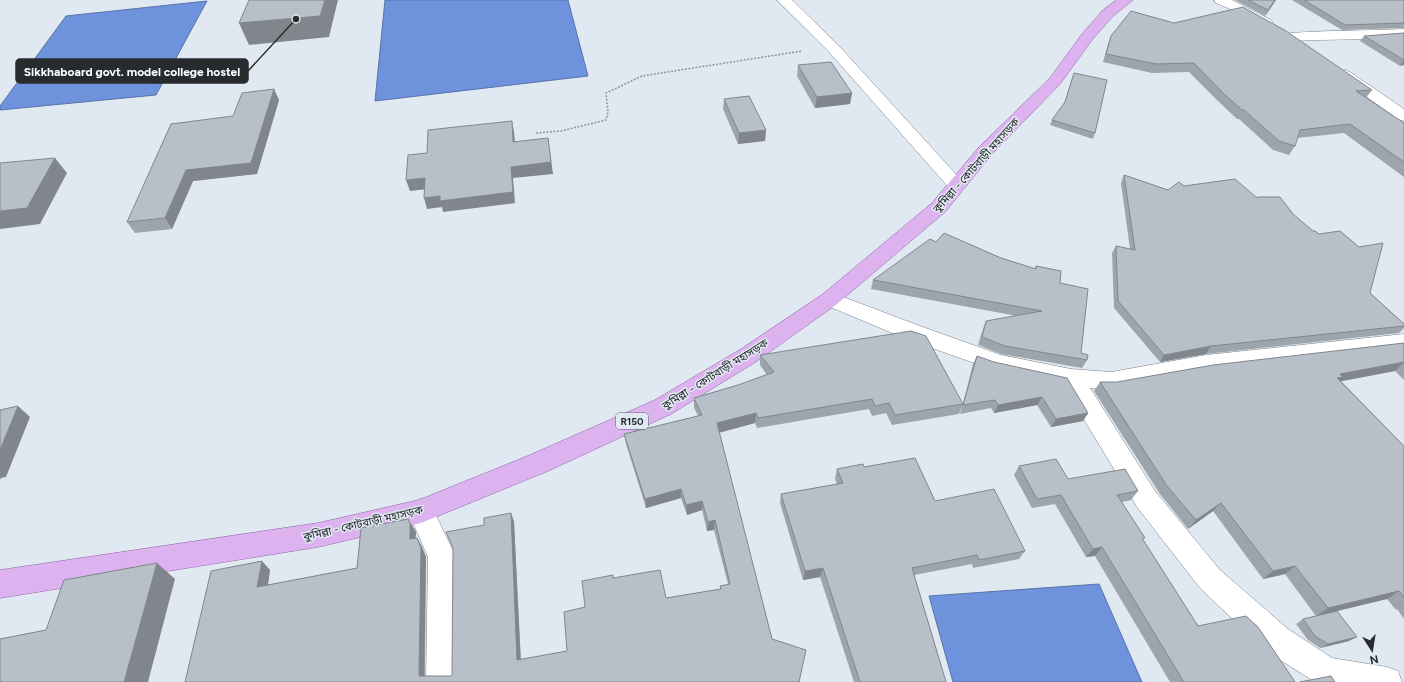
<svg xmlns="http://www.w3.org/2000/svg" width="1404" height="682" font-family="Figtree,'Noto Sans Bengali',sans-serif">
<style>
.water{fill:#6f92dc;stroke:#5a73a8}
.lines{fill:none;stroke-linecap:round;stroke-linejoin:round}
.minor-casing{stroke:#787f87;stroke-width:1}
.major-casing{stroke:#8f63a4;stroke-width:1}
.path{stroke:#8f959b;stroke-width:1.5;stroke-dasharray:2 1.5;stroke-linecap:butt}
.minor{fill:#fff;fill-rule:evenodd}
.major{fill:#ddb3ef;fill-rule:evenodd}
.wall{fill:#9da5ac}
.shaded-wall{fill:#80868c}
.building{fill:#b7c0c8;stroke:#80868c}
.labels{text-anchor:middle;stroke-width:3;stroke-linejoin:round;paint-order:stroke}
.shield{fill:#e0e9f1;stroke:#5f6468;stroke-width:1}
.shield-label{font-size:10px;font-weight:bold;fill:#282b2e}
.street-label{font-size:11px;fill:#282b2e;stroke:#e0e9f1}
.leader{fill:none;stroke:#282b2e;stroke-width:1.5}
.callout-dot{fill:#282b2e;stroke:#e0e9f1;stroke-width:1.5}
.callout{fill:#282b2e;stroke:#282b2e;stroke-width:1.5}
.callout-label{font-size:12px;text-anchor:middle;font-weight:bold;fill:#fff}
</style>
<rect width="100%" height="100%" fill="#e0e9f1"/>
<path class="water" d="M385 0H568L588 76 375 101Z
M207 1 156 95 0 110V106L66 16Z
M1099 584 1142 682H953L929 596Z"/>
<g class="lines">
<defs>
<path id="minor" d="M777 0H792L840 47 963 182 966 186 963 190 957 191 951 190 830 53Z
M1214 0H1232L1271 20 1273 23 1271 26 1266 27 1261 26 1235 11 1216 3Z
M1404 29V37C1366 40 1329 39 1291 41L1286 40 1284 37 1286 34 1291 33C1329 30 1366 31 1404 29Z
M1345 70 1350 72 1404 109V121L1398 119 1340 78 1337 75 1340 72Z
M830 292 920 326 1001 355 1071 369 1111 372 1206 355 1404 334V350L1206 373 1111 390 1090 388 1155 491 1220 570 1288 629 1332 658 1387 667 1398 671 1402 682H1315L1266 651 1200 588 1137 507 1063 385 991 369 904 338 823 304 820 299 823 294Z
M421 499 430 503 456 557V682H426L428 557 408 511 412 503Z"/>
<path id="major" d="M1117 0H1133L1113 16 1092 40 1060 84 991 155 946 211 837 304 757 361 671 414 548 471 421 523 318 547 0 598V570L318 523 419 500 530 455 655 400 741 349 823 294 932 203 979 147 1050 78 1082 34 1103 10Z"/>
</defs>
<use href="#minor" class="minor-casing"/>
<use href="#major" class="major-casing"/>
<path class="path" d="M536 133 561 131 606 120 608 112 606 93 642 76 802 51"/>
<use href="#minor" class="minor"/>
<use href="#major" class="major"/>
</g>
<path class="wall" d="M1235 0H1276L1265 16Z
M1292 0H1404V28L1342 30Z
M1404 33V65L1400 66 1360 41 1364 36Z
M1111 36 1372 90 1366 98 1404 123V177L1344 133 1297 138 1295 146 1289 155 1273 150 1239 119H1237L1218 101 1189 72 1152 73 1103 62 1108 44Z
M798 65 852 93 850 104 815 108 797 76Z
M1074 73 1095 133 1093 139 1050 125 1052 120 1064 104Z
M724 99 766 130 765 141 738 144 723 109Z
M279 100 257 174 193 181 172 229 135 233 127 222 233 116Z
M1124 175 1168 190 1184 186 1256 198 1293 214 1370 293 1404 324V328L1399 333 1206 354 1160 362 1114 308 1112 253 1116 246 1130 249 1121 183Z
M936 242 1001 258 1035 269 1036 266 1060 283 1081 353 1087 360 1082 368 1001 354 978 345 983 329 986 321 1017 316 871 289 873 280Z
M1404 343V380L1395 371 1341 381 1404 446V619L1397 609 1396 610 1387 599 1316 616 1285 574 1263 579 1213 511 1188 529 1160 494 1094 391 1100 382H1117Z
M760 355 963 403 973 364 977 356 1088 413 1083 421 1051 427 1037 405 994 413 991 408 960 414 962 406 959 414 892 425 886 413 872 416 869 409 757 428 755 423 719 433 772 639 799 682H185L270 570 268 585 357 568 414 528 416 532 415 538H417L422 547 426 557 425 676H451L452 675 484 525 511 513 514 522 521 660 567 651 585 607 613 578 666 598 720 589V586L728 584 714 530 707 531 702 510 687 515 681 498 646 508 626 444 624 434 698 416 694 408V398L738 385 767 375 760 365Z
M1019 466 1068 479 1138 491 1131 500 1122 502 1143 540 1198 626 1295 682H1170L1095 556 1086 557 1055 504 1032 508 1014 475Z
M864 467 935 501 1025 551 1019 559 973 568 972 564 914 575 946 682H854L820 577 803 580 780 503 781 494 837 484 835 479 837 469Z
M1303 619 1349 641 1320 648 1308 640 1296 624Z"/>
<path class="shaded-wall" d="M325 0H338L329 37 249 45 239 23Z
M1275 0H1276L1265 16 1268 10Z
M1404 60V65L1400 66Z
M274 89 279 100 257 174 193 181 172 229 165 218 186 170Z
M852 93 850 104 815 108 817 97Z
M512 121 514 132 516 153 513 142Z
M766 130 765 141 738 144 739 133Z
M548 138 553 174 513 178 515 203 443 212 442 207 427 209 424 198 440 196 511 167Z
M55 158 67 173 40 224 0 229V211Z
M425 178 428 189 410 191 406 180Z
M1211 346 1206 354 1160 362 1164 355Z
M1404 362 1395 371 1337 382 1328 387 1340 374Z
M1042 397 1037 405 994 413 998 405Z
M18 406 30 417 6 477 1 478 0 480V450Z
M756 413 755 423 717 433V423Z
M1088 413 1083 421 1051 427 1056 419Z
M681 489V498L646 508 645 499Z
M702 501V510L687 515 686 505Z
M1221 503 1213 511 1188 529 1196 520Z
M511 513 514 522 521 668 517 660Z
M408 519 416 532 415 548 410 539Z
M715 520 714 530 707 531 708 522Z
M417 538 422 547 426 557 424 682 419 675Z
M1102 547 1095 556 1086 557 1093 549Z
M262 561 270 570 266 596 257 587Z
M157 563 175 579 148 682H124Z
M1295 566 1285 574 1263 579 1273 571Z
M823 568 820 577 803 580 805 571Z
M1399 591 1387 599 1316 616 1328 608Z
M1357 637 1349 641 1320 648 1328 644Z"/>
<path class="building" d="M249 0H325L320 16 239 23Z
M1248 0H1275L1268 10Z
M1304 0H1404V23L1345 25Z
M1243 7 1286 31 1372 90 1356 91 1404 123V162L1350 124 1300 130 1295 146 1279 141 1244 110H1242L1223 93 1194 63 1156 64 1106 54 1111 36 1131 11 1174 23Z
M1404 33V60L1364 36Z
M831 62 852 93 817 97 798 65Z
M1074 73 1107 80 1095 133 1052 120 1065 102Z
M274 89 251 163 186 170 165 218 127 222 171 124 233 116 242 93Z
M749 96 766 130 739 133 724 99Z
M512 121 513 142 548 138 551 162 511 167 513 192 440 201V196L424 198 425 178 406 180 408 155 427 153 428 130Z
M55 158 27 208 0 211V163Z
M1124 175 1168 190 1179 182 1184 186 1235 179 1257 198V197H1280L1293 214 1313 231H1315L1319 234 1340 231 1359 247 1383 243 1370 293 1404 324V326L1211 346 1164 355 1118 301 1116 246 1135 250Z
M944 233 1001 258 1036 269V266L1061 271 1060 283 1088 289 1081 353 1088 355 1087 360 1005 346 982 337 986 321 1042 311 873 280 930 239 936 242Z
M911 331 926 336 963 404 895 415 889 403 875 406 872 399 758 418 756 413 717 423 772 639 806 650 799 682H185L211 571 262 561 257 587 357 568 361 528 408 519 410 523V539L417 538 421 548 419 675 420 676H451L452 675 453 548 446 532 484 525V518L511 513 517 660 567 651 564 612 585 607 582 581 613 575V578L660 570 666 598 721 589 720 586 730 584 715 520 708 522 702 501 686 505 681 489 645 499 624 434 702 415 694 398 738 385 774 372 760 355Z
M1404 343V362L1340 374 1343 377 1337 378 1404 446V597L1399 591 1328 608 1295 566 1273 571 1221 503 1196 520 1167 486 1100 382H1117L1213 365Z
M977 356 994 362 1067 378 1088 413 1056 419 1042 397 998 405 995 400 963 405Z
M18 406 0 450V410Z
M915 458 935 501 994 489 1025 551 979 560 977 555 912 568 946 682H860L823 568 805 571 781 494 843 483 837 469 863 464 864 467Z
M1056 459 1068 479 1125 469 1138 491 1117 495 1145 538H1142L1198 626 1246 616 1258 627 1295 682H1184L1102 547 1093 549 1061 495 1037 499 1019 466Z
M157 563 124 682H0V639L46 630 64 580Z
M1337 611 1357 637 1328 644 1315 636 1303 619Z
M1331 676 1335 682H1300Z"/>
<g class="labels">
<rect class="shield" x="616" y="413" width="32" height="16" rx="3"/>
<g class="shield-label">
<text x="632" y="425">R150</text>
</g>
<g class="street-label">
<text transform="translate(976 165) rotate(-48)" y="4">কুমিল্লা - কোটবাড়ী মহাসড়ক</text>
<text transform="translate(715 374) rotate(-32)" y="4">কুমিল্লা - কোটবাড়ী মহাসড়ক</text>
<text transform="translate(363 523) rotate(-13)" y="4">কুমিল্লা - কোটবাড়ী মহাসড়ক</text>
</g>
</g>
<path class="leader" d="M296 19L248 71"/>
<circle class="callout-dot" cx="296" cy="19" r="4"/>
<rect class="callout" x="16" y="59" width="232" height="24" rx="4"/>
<g class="callout-label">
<text x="132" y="76">Sikkhaboard govt. model college hostel</text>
</g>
<g transform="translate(1372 650) rotate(168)" stroke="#e0e9f1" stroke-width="3" paint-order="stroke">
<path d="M0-3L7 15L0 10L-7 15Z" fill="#282b2e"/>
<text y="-6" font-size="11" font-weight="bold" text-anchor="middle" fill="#282b2e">N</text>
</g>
</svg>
